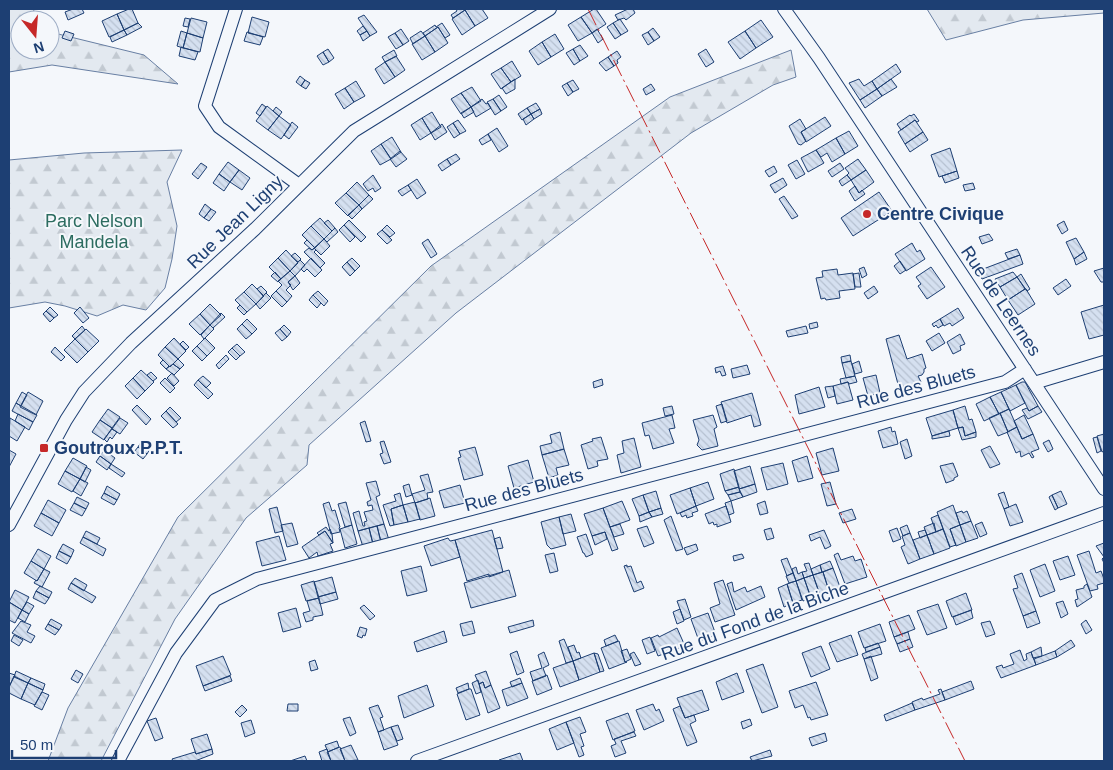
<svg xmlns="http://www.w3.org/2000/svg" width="1113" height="770" font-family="Arial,sans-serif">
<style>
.forest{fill:url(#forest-firs);stroke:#687fa3}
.building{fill:url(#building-back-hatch);stroke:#1d3f73}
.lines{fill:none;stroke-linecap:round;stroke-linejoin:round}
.minor-casing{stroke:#1d3f73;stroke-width:14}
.minor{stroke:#f4f7fb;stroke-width:12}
.power{stroke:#c62828;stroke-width:1;stroke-dasharray:18 4 2.5 4;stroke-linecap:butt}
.poi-dot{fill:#c62828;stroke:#f4f7fb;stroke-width:2}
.labels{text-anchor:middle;stroke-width:4;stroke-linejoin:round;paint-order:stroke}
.poi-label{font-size:18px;font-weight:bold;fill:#1d3f73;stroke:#f4f7fb;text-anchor:start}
.park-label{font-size:18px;fill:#2c6c60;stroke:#f4f7fb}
.street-label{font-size:18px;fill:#1d3f73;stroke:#f4f7fb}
</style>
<defs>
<pattern id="forest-firs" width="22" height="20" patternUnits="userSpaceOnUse" patternTransform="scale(1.25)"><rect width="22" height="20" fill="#e3e9f0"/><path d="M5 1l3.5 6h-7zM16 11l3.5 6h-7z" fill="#c2c9d1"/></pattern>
<pattern id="building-back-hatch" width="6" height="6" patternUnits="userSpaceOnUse" patternTransform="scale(1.25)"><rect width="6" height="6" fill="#d5e0f0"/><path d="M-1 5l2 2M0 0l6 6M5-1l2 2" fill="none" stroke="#b6c1d1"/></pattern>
</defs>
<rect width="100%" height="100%" fill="#f4f7fb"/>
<path class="forest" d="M9 9H33L39 20H20V50H50V32L144 55 178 84 52 65 9 72Z
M927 9H1104V13L1023 20 946 40Z
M791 50 796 77 773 85 691 133 456 313 309 445 307 465 246 518 175 619 101 761H48L68 708 178 517 431 266 670 97Z
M182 150 167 182 177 226 172 259 165 288 146 310 123 305 97 316 65 306 45 302 9 308V160L84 153Z"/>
<path class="building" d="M73 9H82L84 13 68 20 65 12Z
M129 9H132L138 23 124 30 117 14Z
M456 9H464L465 10 453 18 451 15 457 11Z
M468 9H482L488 18 475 26 465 10Z
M594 9H596L606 24 592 33 581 17Z
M628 9H633L635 13 626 20 624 18 618 20 615 15Z
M465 10 475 26 462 35 452 19Z
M117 14 124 30 109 37 102 21Z
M364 15 377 32 370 36 358 18Z
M252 17 269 22 265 37 248 33Z
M581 17 592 33 578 41 568 25Z
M185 18 190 19 188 27 183 26Z
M191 18 207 22 203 38 187 33Z
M620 19 628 31 621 35 613 23Z
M761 20 773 37 756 48 745 31Z
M138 23 142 27 127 35 124 30Z
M442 23 450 35 445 38 438 27 425 36 423 33 435 25 436 27Z
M613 23 621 35 615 39 607 27Z
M363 26 367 31 360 35 357 31Z
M438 27 448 43 435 52 425 36Z
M653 28 660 37 654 41 648 32Z
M401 29 409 41 403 45 395 33Z
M597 29 603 39 598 43 592 33Z
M124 30 127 35 112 42 110 37Z
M65 31 74 34 71 41 62 38Z
M181 31 187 33 183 48 177 46Z
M367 31 370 36 363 41 360 35Z
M421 31 425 36 413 44 410 38Z
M745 31 756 48 740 59 728 42Z
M247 32 263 37 260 45 244 41Z
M648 32 654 41 648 45 642 35Z
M187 33 203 38 200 52 183 48Z
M395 33 403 45 396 49 388 37Z
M555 34 564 49 551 57 542 42Z
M425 36 435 52 422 60 412 44Z
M542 42 551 57 538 65 529 51Z
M580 45 588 56 580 61 573 49Z
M181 47 198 52 195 60 179 56Z
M328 49 334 58 329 62 323 52Z
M573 49 580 61 574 65 566 53Z
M706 49 714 62 706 67 698 54Z
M394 50 397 56 385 62 382 57Z
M617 51 621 57 617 60 618 63 614 66 608 57Z
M323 52 329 62 323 65 317 56Z
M396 56 405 70 395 77 385 62Z
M608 57 614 66 606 71 599 63Z
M512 61 521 76 511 82 501 68Z
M385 62 395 77 384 84 375 69Z
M896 64 901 72 877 89 872 81Z
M501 68 511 82 501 89 491 74Z
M300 76 305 80 301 86 296 82Z
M515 79V89L506 94 502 88Z
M859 79 864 86 872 81 877 89 860 100 849 83Z
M891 79 897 87 882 96 877 89Z
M305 80 310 83 306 89 301 86Z
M573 80 579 89 573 92 567 83Z
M356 81 365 96 354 102 345 88Z
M567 83 573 92 568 96 562 86Z
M651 84 655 90 646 95 643 89Z
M472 87 481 101 471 107 461 93Z
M345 88 354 102 344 109 335 94Z
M877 89 882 96 865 108 860 100Z
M461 93 471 107 461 114 451 99Z
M499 95 507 107 501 111 493 99Z
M482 99 486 104 488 103 491 108 476 117 471 107Z
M493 99 501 111 495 115 487 102Z
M536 103 540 109 531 114 527 108Z
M262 104 266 107 260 116 256 113Z
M267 106 279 116 268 130 256 121Z
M276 107 282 112 279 116 273 111Z
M471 107 474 112 464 118 461 113Z
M527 108 531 114 522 120 518 114Z
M540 109 542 114 534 119 531 114Z
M432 112 441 127 431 133 422 118Z
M531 114 534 119 526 125 523 119Z
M914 114 919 121 917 122 915 120 901 130 897 124 910 115 911 116Z
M279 116 291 125 281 139 268 130Z
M825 117 831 126 806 142 801 132Z
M422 118 431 133 420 140 411 125Z
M800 119 806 129 801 132 806 141 801 145 798 144 789 126Z
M458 120 466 131 460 134 453 123Z
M915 120 923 132 905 144 898 132Z
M292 122 298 127 289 139 284 135Z
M453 123 460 134 454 138 447 127Z
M442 124 447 132 435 140 431 133Z
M497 128 508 146 499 152 488 134Z
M849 131 858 146 845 154 836 138Z
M923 132 928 140 910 152 905 144Z
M488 134 491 140 482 145 479 140Z
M392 137 401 152 391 159 381 144Z
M836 138 845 154 832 162 827 153 821 157 816 150Z
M381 144 391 159 380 165 371 151Z
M950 148 957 171 939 177 931 155Z
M816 150 824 163 808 172 801 158Z
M400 151 407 159 396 167 390 159Z
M456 154 460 159 451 165 447 159Z
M447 159 451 165 442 171 438 165Z
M858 159 866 170 851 180 847 175 849 173 845 168Z
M797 160 805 174 796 179 788 165Z
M228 162 239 170 230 182 219 174Z
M201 163 207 167 198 179 192 174Z
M840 163 844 169 832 177 828 171Z
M774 166 777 172 769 177 765 171Z
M239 170 250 178 242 190 230 182Z
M866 170 874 182 859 193 851 180Z
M957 171 959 178 945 183 942 176Z
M219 174 230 182 224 191 213 183Z
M373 175 381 188 375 192 373 188 368 191 363 184Z
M847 175 851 180 842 186 839 181Z
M783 178 787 185 775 193 770 185Z
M417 179 426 193 417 199 408 185Z
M357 182 369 195 359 205 346 193Z
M973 183 975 189 965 191 963 185Z
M408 185 411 190 402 196 398 191Z
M855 186 859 193 862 190 865 194 855 201 849 191Z
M879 192 892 211 853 236 841 218Z
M346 193 359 205 348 216 335 203Z
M369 195 373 199 362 209 359 205Z
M784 196 798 216 792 219 779 199Z
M205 204 211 209 204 218 199 214Z
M359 205 362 209 352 219 348 215Z
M211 209 216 212 209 221 204 218Z
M320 218 332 231 324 239 311 226Z
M328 220 335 228 332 231 324 223Z
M349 220 366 237 361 242 344 225Z
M1064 221 1068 230 1062 234 1057 225Z
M344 225 355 237 350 242 339 230Z
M387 225 395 233 390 237 382 230Z
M311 226 324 239 315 248 302 235Z
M335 228 338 232 327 242 324 239Z
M382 230 392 240 387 244 377 234Z
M989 234 993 240 982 244 979 237Z
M1076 238 1084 252 1074 259 1066 242Z
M324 239 330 246 321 255 314 248Z
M428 239 437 254 431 258 422 243Z
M307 240 315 248 312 250 304 243Z
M912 243 917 252 920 250 925 259 906 271 895 254Z
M309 248 312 250 314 248 316 250 314 252 325 263 320 268 304 252Z
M1017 249 1020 255 1008 259 1005 253Z
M286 250 298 263 290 271 278 258Z
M1084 252 1087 259 1076 265 1074 259Z
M295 253 301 259 298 262 291 256Z
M1020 255 1023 264 982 279 978 271Z
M278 258 290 271 281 279 269 267Z
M311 258 322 270 315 277 307 269 304 272 301 269Z
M352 258 360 266 355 271 347 262Z
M300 260 305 265 295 276 290 271Z
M900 261 906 270 900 274 894 266Z
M347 262 355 271 350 276 342 267Z
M864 267 867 275 862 278 859 269Z
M931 267 945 287 927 299 918 286 921 284 916 277Z
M1104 268V282H1101L1094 271Z
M837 269 838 275 853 273 855 289 839 291 840 298 826 300 825 298 821 299 816 278 823 277 822 271Z
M290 271 295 276 288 282 291 285 286 290 292 296 287 302 276 291 282 285 278 281Z
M275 272 281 279 278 282 271 276Z
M1013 272 1017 277 1000 287 995 279Z
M859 273 861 287H855L853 274Z
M1021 274 1030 289 1027 291 1017 277Z
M295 276 300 283 293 290 288 282Z
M1017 277 1025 289 1008 300 1000 287Z
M1066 279 1071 286 1058 295 1053 288Z
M252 284 264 296 256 304 244 292Z
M261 286 267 292 263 296 257 289Z
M874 286 878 292 868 299 864 293Z
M1025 289H1026L1035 304 1018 315 1008 300Z
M276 291 287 302 282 307 271 296Z
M318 291 328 301 324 306 313 295Z
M244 292 256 304 247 312 235 300Z
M266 293 271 298 260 309 256 304Z
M313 295 321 303 317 308 309 300Z
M210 304 221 315 210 325 200 314Z
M240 305 247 312 244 315 237 308Z
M1104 305V335L1089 339 1081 312Z
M50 307 58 315 54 318 46 311Z
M80 307 89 318 83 323 74 313Z
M958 308 964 318 952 326 950 323 944 326 940 319Z
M46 311 54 318 50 322 43 314Z
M221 313 225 317 213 328 210 325Z
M200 314 210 325 200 335 189 324Z
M247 319 257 329 252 334 242 324Z
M940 319 943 325 938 328 936 325 934 327 932 324Z
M817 322 818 327 810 329 809 324Z
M242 324 252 334 246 339 237 329Z
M210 325 214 329 204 339 201 335Z
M284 325 291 332 287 337 280 329Z
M82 326 85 330 75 339 72 336Z
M806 326 808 333 788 337 786 331Z
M86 329 99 341 88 352 75 339Z
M280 329 287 337 282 341 275 333Z
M939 333 945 343 932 351 926 341Z
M960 334 965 344 960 346 961 350 953 354 947 342Z
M899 335 907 359 922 354 926 368 924 369V372L922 375 918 376 921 382 899 388 886 339Z
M174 338 186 351 178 359 165 347Z
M205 338 215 348 207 356 197 346Z
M75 339 88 352 77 363 64 350Z
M183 341 189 347 186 350 180 344Z
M237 344 245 352 240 356 232 348Z
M197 346 207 356 202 361 192 351Z
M55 347 65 357 61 361 51 352Z
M165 347 178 359 170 367 158 355Z
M232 348 240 356 236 360 228 352Z
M226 355 229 359 219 369 216 365Z
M850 355 851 361 842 363 841 357Z
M178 359 184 365 180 369 173 364Z
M163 360 169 366 166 369 160 363Z
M851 361 855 376 846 378 842 363Z
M859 361 862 372 855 374 852 364Z
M173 364 180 369 174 375 166 369Z
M747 365 750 374 733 378 731 369Z
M723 366 726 375 722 376 720 371 716 373 715 368Z
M141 370 154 382 145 391 133 378Z
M151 372 157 378 153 381 147 375Z
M172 373 179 381 174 386 167 378Z
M876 375 880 393 868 396 863 378Z
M203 376 211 383 206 388 198 380Z
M855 376 857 382 849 384 848 382 841 384 840 379Z
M133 378 145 391 137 399 125 386Z
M165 378 175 388 170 393 160 383Z
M602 379 603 385 594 388 593 382Z
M198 380 213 394 208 399 194 385Z
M848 382 853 400 837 404 833 386Z
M1022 382H1025L1038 406 1029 411 1016 385Z
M1016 385 1025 403 1010 411 1001 392Z
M833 386 835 396 828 398 825 387Z
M819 387 825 407 799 414 795 395Z
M22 392 27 395 21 406 16 403Z
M28 392 43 401 36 415 20 407Z
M1001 392 1009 409 999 414 990 397Z
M752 393 761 425 754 427 751 415 727 423 721 402Z
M990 397 999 414 984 421 976 404Z
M16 403 37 415 33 422 12 411Z
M722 404 727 421 721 423 716 406Z
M137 405 151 419 146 425 132 410Z
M672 406 674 414 665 416 663 408Z
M965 406 969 420 972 419 976 432 965 436 963 427 958 428 953 410Z
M1038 406 1042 412 1028 419 1022 410 1027 408 1029 411Z
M170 407 181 418 176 422 166 411Z
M108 409 120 417 112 428 100 420Z
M1009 409 1017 427 1008 432 1000 413Z
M953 410 958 428 932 436 926 418Z
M166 411 178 424 173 428 161 416Z
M1000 413 1008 432 998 436 989 418Z
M18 414 33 422 29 430 15 421Z
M672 415 675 428 669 429 674 443 653 449 649 435 645 436 642 423Z
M713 415 717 427 714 429 718 446 702 450 697 445 699 440 693 420Z
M1024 415 1033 434 1022 439 1014 421Z
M10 418 25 427 17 441 9 436Z
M120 418 128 423 120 434 112 429Z
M100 420 112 428 104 440 92 432Z
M365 421 371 441 366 442 360 423Z
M891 427 892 432 895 431 898 444 883 448 878 431Z
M963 427 965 436 976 432V437L962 440 958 428Z
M1017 427 1022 439 1033 434 1039 449 1031 452 1034 457 1032 458 1029 453 1021 457 1020 451 1016 453 1007 432Z
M112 429 117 432 112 439 110 437 107 442 104 439Z
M949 431 950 436 932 439V436Z
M560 432 564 449 542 455 540 446 552 443 550 435Z
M1104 434V451L1102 452 1097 436Z
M601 437 608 459 597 461 598 466 588 469 581 445 593 441 592 439Z
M1097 437 1101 451 1097 453 1093 438Z
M634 438 641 467 621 473 617 455 624 453 622 441Z
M907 439 912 456 905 459 900 442Z
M1049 440 1053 449 1048 452 1043 443Z
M384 441 391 462 384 464 380 454 383 453 380 442Z
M141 442 150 449 147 454 138 447Z
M990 446 1000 464 990 468 981 450Z
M138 447 147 454 143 459 134 452Z
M475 447 483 475 464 480 458 458 461 457 459 451Z
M833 448 839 471 822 475 816 453Z
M564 449 569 465 556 468 558 475 549 478 542 455Z
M9 450 16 454 9 467Z
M104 450 115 458 111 464 100 456Z
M100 456 111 464 107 470 96 462Z
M807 456 813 478 798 482 792 461Z
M73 458 87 466 80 479 65 471Z
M528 460 534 482 514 488 508 466Z
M783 463 788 484 767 490 761 468Z
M953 463 958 476 954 478V480L946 483 940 466Z
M111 464 125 473 122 477 109 468Z
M750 466 755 484 739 489 734 471Z
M86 467 91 470 85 482 80 479Z
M734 469 739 487 725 491 720 474Z
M65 471 80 479 72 492 58 484Z
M428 474 433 492 427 493 428 499 415 503 412 494 425 490 420 476Z
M80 479 88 483 81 496 73 491Z
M376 481 380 495 376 497 384 524 358 531 353 513 359 511 363 526H365L364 522 367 521 364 512 373 510 372 505 368 506 367 502 371 500 366 483Z
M708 482 714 499 696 506 690 488Z
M830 482 836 504 827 506 821 484Z
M409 484 412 495 406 497 403 486Z
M755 484 757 492 743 497 739 489Z
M460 485 465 503 444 508 439 491Z
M107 486 120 494 117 500 104 493Z
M739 487 740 492 728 495 725 491Z
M690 488 696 506 677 514 670 495Z
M656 491 661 508 649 512 643 495Z
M1061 491 1067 504 1058 508 1052 495Z
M740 492 743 497 731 501 728 495Z
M1004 492 1009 507 1004 509 998 494Z
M104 493 117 500 114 505 101 498Z
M400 493 403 505 391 509 394 525 390 526 383 505 396 501 394 495Z
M643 495 649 512 639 516 632 499Z
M1052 495 1058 508 1055 510 1049 497Z
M77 497 89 503 86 509 74 503Z
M430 498 435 516 420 520 415 503Z
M48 500 66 510 59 523 41 513Z
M622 501 630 520 610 527 603 508Z
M731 501 734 513 729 515 725 503Z
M765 501 768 513 760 515 757 504Z
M329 502 332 511 335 510 340 527 339 528 340 532 331 534 323 504Z
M346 502 352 525 345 527 338 504Z
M415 502 420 519 408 522 403 505Z
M74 503 86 509 82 516 70 510Z
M1016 504 1023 522 1010 526 1004 509Z
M403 505 408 522 394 525 391 509Z
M953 505 960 525 950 529 956 545 950 547 937 512Z
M696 506 698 511 692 513 693 516 687 518 686 515 682 517 680 513Z
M726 506 731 522 717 527V524L714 525 713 522 709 524 705 514Z
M277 507 283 531 275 533 269 509Z
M603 508 618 549 612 551 605 532 592 536 584 514Z
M661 508 663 514 652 517 649 512Z
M852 509 856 519 843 523 839 513Z
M962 511 963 513 967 511 971 521 960 525 956 513Z
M649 512 652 517 640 522 639 516Z
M41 513 59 523 52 536 34 526Z
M571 514 576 531 563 534 559 517Z
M938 515 943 529 936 532 931 518Z
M671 516 683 549 676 551 664 520Z
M559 517 566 545 551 549 547 545 541 522Z
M971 521 978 538 966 542 960 525Z
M982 522 987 534 980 537 975 525Z
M292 523 298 544 287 547 281 525Z
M934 523 936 532 927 535 924 527Z
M384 524 389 540 381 542 377 526Z
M620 524 624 534 614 537 610 527Z
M352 525 357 544 345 548 340 529Z
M907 525 910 533 903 536 900 528Z
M960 525 966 542 956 546 950 529Z
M377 526 381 542 373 544 369 528Z
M647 526 654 543 644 547 637 529Z
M326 527 329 531 330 529 332 534 333 543 325 531 319 535 317 533Z
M369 528 373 544 363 547 358 531Z
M771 528 774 538 767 540 764 530Z
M897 528 901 539 893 542 889 531Z
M943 529 950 548 934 554 927 535Z
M492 530 503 572 489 577V574L467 581 455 540Z
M824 530 831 546 825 549 820 537 811 541 809 535Z
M925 530 927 535 920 538 918 532Z
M86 531 100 538 97 544 83 537Z
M325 531 333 543 330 544 333 551 318 556 317 552 309 558 302 547Z
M605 532 607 539 595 545 592 536Z
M910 533 920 559 908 564 901 547 905 545 902 536Z
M586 534 593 554 586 557 584 553H583L577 537Z
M927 535 934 554 920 559 913 540Z
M279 536 286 560 262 566 256 542Z
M83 537 106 549 103 556 80 543Z
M500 537 503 548 497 549 494 539Z
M448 538 450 541 455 540 460 557 431 566 424 546Z
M1104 543V563L1102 559 1104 557 1096 546Z
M63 544 74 550 71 557 59 551Z
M696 544 698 550 687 555 684 548Z
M38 549 51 556 44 569 31 561Z
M59 551 71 557 67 564 56 558Z
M1089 551 1096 573 1101 571 1104 579V583L1097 585 1098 589 1090 591 1077 555Z
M554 553 558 571 550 573 545 555Z
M838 553 841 560 853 556 855 561 861 559 867 577 845 584 834 555Z
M742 554 744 558 734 561 733 556Z
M1068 556 1075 575 1060 580 1053 561Z
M787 558 793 573 787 576 781 560Z
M31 561 44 569 37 581 24 573Z
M830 561 833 568 822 572 820 565Z
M809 563 813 575 804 578 802 572 807 571 804 564Z
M1045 564 1055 591 1040 597 1030 570Z
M627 565V567L631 566 637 583 641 581 644 588 634 592 624 566Z
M820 565 822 572 813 575 811 569Z
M421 566 427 591 407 596 401 571Z
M796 567 798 574 802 572 804 578 796 581 792 569Z
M833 568 840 587 829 591 823 572Z
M44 569 50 572 42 587 34 583 36 580 37 581Z
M509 570 516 596 471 608 464 583Z
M823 572 829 591 820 595 813 575Z
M793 573 796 581 789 583 786 576Z
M1022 573 1036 611 1023 616 1013 589 1018 588 1014 576Z
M813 575 820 595 811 598 804 578Z
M332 577 336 592 318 597 314 582Z
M75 578 87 585 84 591 71 583Z
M804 578 811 598 803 601 796 581Z
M723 580 735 615 715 622 710 608 720 604 714 583Z
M314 581 319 598 306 601 301 585Z
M796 581 802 600 793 603 787 584Z
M732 582 734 592 745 587 747 592 761 586 765 597 736 610 727 584Z
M71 583 96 597 92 603 68 589Z
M787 584 793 603 784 607 778 588Z
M1087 584 1092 597 1077 607 1075 600 1078 599 1076 590 1084 588V586Z
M40 586 52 592 49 598 36 591Z
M15 590 29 597 22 610 9 602Z
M36 591 49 598 45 604 33 598Z
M336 592 338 599 320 604 318 597Z
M966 593 972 610 952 617 946 601Z
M319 598 323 615 313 617V620L306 622 303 613 310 611 307 601Z
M685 599 691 617 684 620 677 601Z
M1063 601 1068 614 1061 618 1056 603Z
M9 602 22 610 15 623 9 620Z
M27 602 34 606 29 614 22 610Z
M938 604 947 628 927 635 917 611Z
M364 605 375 616 370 620 360 608Z
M296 608 301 627 283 632 278 613Z
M680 609 684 621 677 624 673 612Z
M22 610 29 614 25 622 18 618Z
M971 610 973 618 956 625 953 617Z
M1036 611 1040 623 1027 628 1023 616Z
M708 613 716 635 699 641 691 619Z
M909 615 915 629 894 637 889 622Z
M51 619 62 625 59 630 48 624Z
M533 620 534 626 510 633 508 627Z
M1086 620 1092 630 1086 634 1081 624Z
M21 621 31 625 27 632 35 636 31 643 12 633Z
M472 621 475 633 463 636 460 624Z
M990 621 995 634 986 637 981 623Z
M48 624 59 630 55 635 45 629Z
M880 624 886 641 864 648 858 632Z
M360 627 367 629 365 636 363 635 362 638 357 636Z
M677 628 685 646 658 656 651 638 658 635 659 637Z
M444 631 447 642 417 652 414 642Z
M908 632 910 639 897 644 894 637Z
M14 635 23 640 19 646 11 641Z
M615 635 618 641 606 646 604 640Z
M851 635 858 655 837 662 829 643Z
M650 637 655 651 647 654 642 640Z
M564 639 573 661 566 663 559 641Z
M910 639 913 647 900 652 897 644Z
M1071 640 1075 646 1057 657 1055 651Z
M619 641 625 662H627L609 669 601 648Z
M878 643 880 647 866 652 865 648Z
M574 645 577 653 579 652 581 658 573 661 568 647Z
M821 646 830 669 811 677 802 653Z
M880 647 882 654 864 659 862 654Z
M1041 647 1042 656 1033 658 1031 652Z
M627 649 631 659 625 662 621 651Z
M1020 650 1024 661 1027 659 1026 654 1031 652 1036 665 1001 678 996 667 1002 665 1003 668 1014 664 1010 654Z
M517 651 524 672 517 675 510 654Z
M1055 651 1057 657 1036 665 1034 659Z
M544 652 549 665 543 668 546 676 533 681 530 672 542 668 538 655Z
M634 652 641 664 635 666 630 654Z
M594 653 600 672 579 680 573 661Z
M594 653 598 654 604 671 600 672Z
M223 656 231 675 203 686 196 666Z
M871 656 878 678 871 681 864 659Z
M315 660 318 669 311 671 309 662Z
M573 661 579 680 560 687 553 668Z
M763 664 778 707 762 713 746 670Z
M76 670 83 674 78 683 71 679Z
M16 671 31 678 28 683 14 677Z
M486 671 491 685 485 688 483 682 479 684 475 675Z
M9 673 15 675 9 687Z
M737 673 744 692 722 700 716 682Z
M547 675 552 689 537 695 532 681Z
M14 676 28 683 21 699 9 693V687Z
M230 676 232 681 205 691 203 686Z
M31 678 45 684 43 690 28 683Z
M520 678 522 683 512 687 510 682Z
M478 680 481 692 476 694 472 683Z
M971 681 974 689 945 700 942 692Z
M483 682 485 688 491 685 500 708 488 713 479 684Z
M816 682 828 715 811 720 810 717 808 718 803 705 795 708 789 691Z
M28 683 43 690 35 705 21 699Z
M468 683 469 689 458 693 456 688Z
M522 683 528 698 507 706 502 690Z
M427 685 434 706 404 718 398 696Z
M469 689H471L480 715 466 720 457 694Z
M941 689 945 700 915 710 912 702 922 698 923 700 940 694 938 690Z
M702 690 709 710 685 718 677 698Z
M42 692 49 695 42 710 34 706Z
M912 703 915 710 886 721 884 715Z
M288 704H298V711H287Z
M653 704 656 711 659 709 664 721 644 730 636 710Z
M242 705 247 710 240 717 235 712Z
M378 705 383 717 380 718 384 730 378 732 369 708Z
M680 706 685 718 694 715 696 721 690 724 697 742 687 746 673 709Z
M628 713 635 731 613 740 606 721Z
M350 717 356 733 350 736 343 719Z
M580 717 586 732 580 734 584 746 581 747 584 755 579 757 566 722Z
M156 718 163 738 155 741 147 721Z
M750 719 752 725 743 729 741 722Z
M251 720 255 733 245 737 241 723Z
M566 722 574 743 557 750 549 729Z
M398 725 403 739 397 741 391 727Z
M391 727 398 745 384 750 378 732Z
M634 732 636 736 621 741 626 753 615 757 611 746 616 744 614 739Z
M825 733 827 741 812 746 809 738Z
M207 734 212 749 196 754 191 739Z
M337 741 339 747 328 752 325 745Z
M351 745 358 760 345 761 340 749Z
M340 747 345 761H331L327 752Z
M212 749 213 754 195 761H173L172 759 195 752 196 754Z
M327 749 331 761H322L319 752Z
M770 750 772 756 752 761 750 757Z
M520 753 523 761H499V760Z
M305 756 307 761H290Z"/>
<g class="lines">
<defs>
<path id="minor" d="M236 9 205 106 219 127 299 185
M784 9 819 58 1104 489
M1034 383 1104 362
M9 525 66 420 84 392 131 343 255 229 354 131 550 9
M118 761 176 653 215 600 257 579 1005 382 1025 369
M417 761 1104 513"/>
</defs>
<use href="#minor" class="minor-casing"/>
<use href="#minor" class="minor"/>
<path class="power" d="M588 9 965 761"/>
</g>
<g class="poi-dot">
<circle cx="867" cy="214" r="5"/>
<rect x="39" y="443" width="10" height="10" rx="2.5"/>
</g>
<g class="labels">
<g class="poi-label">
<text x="877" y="220">Centre Civique</text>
<text x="54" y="454">Goutroux P.P.T.</text>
</g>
<g class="park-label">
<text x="94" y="227">Parc Nelson<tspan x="94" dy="21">Mandela</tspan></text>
</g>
<g class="street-label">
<text transform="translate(235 222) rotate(-44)" y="6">Rue Jean Ligny</text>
<text transform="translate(1001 301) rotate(56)" y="6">Rue de Leernes</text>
<text transform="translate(916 387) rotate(-15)" y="6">Rue des Bluets</text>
<text transform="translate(524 490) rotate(-15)" y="6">Rue des Bluets</text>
<text transform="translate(755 621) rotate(-20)" y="6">Rue du Fond de la Biche</text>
</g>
</g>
<rect width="1113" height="770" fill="none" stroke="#1d3f73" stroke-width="20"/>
<g transform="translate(35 35) rotate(163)"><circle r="24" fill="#f4f7fb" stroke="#9eadc5"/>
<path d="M0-4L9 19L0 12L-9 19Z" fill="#c62828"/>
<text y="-8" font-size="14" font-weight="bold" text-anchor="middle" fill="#1d3f73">N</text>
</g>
<path d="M12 750v8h104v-8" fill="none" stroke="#1d3f73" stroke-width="2.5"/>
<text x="20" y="750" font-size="15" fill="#1d3f73" stroke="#f4f7fb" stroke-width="4" paint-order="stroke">50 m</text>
</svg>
